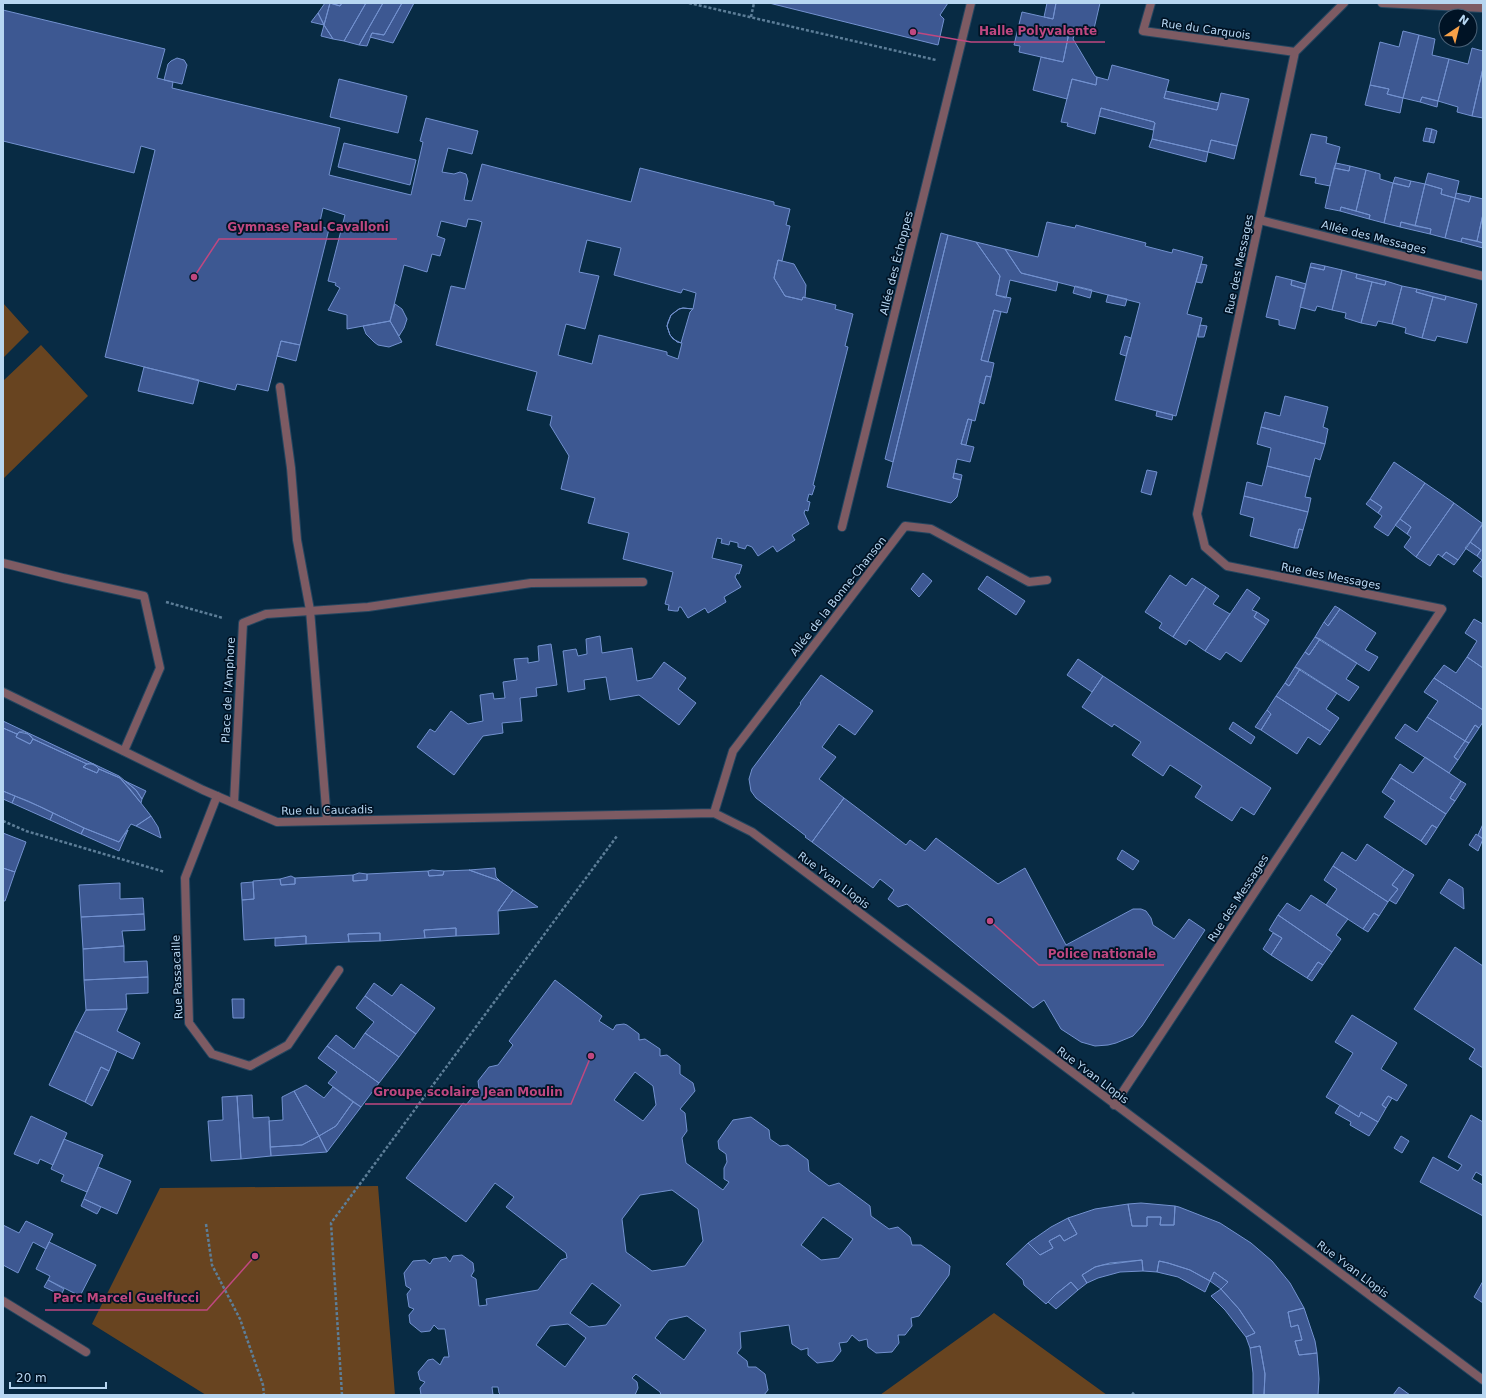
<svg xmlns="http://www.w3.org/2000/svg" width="1486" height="1398" font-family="'DejaVu Sans',sans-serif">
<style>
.green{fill:#684420}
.building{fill:#3d5892;stroke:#7291cf;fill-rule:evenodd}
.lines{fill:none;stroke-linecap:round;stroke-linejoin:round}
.lane-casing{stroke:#244660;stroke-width:10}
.street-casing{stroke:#244660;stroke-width:10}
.path{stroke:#5d7e98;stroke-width:2.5;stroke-dasharray:3 2;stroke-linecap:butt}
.lane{stroke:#7d5b63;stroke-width:8}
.street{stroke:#7d5b63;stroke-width:8}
.labels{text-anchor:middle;stroke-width:3.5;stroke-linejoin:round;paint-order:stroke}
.street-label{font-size:11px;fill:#b7d6f1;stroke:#001325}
.leader{fill:none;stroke:#bf4880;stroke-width:1.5}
.callout-dot{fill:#bf4880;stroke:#001325;stroke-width:1.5}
.callout-label{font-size:12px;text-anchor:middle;font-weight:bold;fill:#bf4880;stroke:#001325;stroke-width:3.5;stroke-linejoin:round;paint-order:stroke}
</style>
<rect width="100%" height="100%" fill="#082b44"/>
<path class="green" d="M3 303 29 332 3 358Z
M41 345 88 396 3 479V381Z
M378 1186 395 1395H206L92 1324 160 1188Z
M994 1313 1107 1395H880Z"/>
<path class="building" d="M325 3H342L340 6 330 3 324 25 318 13Z
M330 3 340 6 342 3H366L344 41 333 39 324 25Z
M366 3H383L359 45 344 41Z
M383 3H402L384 35 372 33 367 46 359 45Z
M402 3H414L393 43 370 37 372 33 384 35Z
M769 3H948L940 15 944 19 938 45Z
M1047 3H1056L1053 19 1044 17Z
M1056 3H1100L1093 33 1070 28 1063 62 1019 52 1020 46 1014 45 1022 12 1053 19Z
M3 10 165 49 157 78 173 82 172 88 340 128 329 175 411 195 423 142 420 141 426 118 478 131 472 154 448 148 442 172 454 174 460 172 466 174 468 181 464 200 472 201 482 164 631 202 640 168 774 202V205L790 209 786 225 790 226 782 261 778 260 774 278 785 296 802 300 803 297 836 305 835 309 853 314 845 346 848 347 813 485 815 486 812 495 809 494 807 501 810 502 808 511 805 510 804 513 809 524 792 535 795 540 777 552 773 546 758 556 752 547 747 545 745 549 738 547V543L730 541 729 545 721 543 722 539 717 538 712 558 742 565 739 574 737 573 735 577 741 587 724 597 726 602 708 613 705 608 688 618 681 607H679L678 611H675L668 610 669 605 665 604 673 572 623 559 629 533 588 523 595 498 561 489 569 456 550 425 552 416 527 410 537 372 436 345 451 286 465 289 482 222 476 220 468 219 466 227 441 221 437 236 445 239 440 256 432 254 427 272 404 265 390 321 347 329V315L328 310 340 288 335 285 336 283 328 281 345 215 323 208 319 226 329 229 300 345 281 341 268 391 237 384 235 390 105 357 155 150 141 146 134 173 3 141ZM587 240 621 248 614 275 681 293 683 289 696 293 693 309 683 308 679 309 671 315 668 322 667 326 670 335 677 342 682 343 678 359 667 355V352L599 335 592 364 558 355 566 324 585 329 599 276 579 272Z
M318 13 324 25 311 22Z
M324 25 333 39 321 36Z
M1070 28 1076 29 1073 39 1095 76 1097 77 1096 85 1072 79 1067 99 1033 90 1041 57 1063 62Z
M1403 31 1419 35 1403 98 1387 94 1389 89 1370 85 1380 42 1399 47Z
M1419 35 1435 39 1432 55 1449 59 1438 101 1422 97 1420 102 1403 98Z
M1472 48 1483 51V68L1472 116 1457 112 1458 107 1438 101 1449 59 1468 64Z
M177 58 184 60 187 65 182 84 164 80 168 64 171 61Z
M1112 65 1169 80 1164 98 1217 110 1221 93 1249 99 1237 146 1211 140 1208 152 1152 139 1155 123 1154 122 1101 108 1095 134 1067 126 1068 123 1061 122 1072 79 1096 85 1097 77 1108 80Z
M1483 68V118L1472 116Z
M339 79 407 96 398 133 330 117Z
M1370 85 1389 89 1387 94 1403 98 1400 113 1365 105Z
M1166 91 1219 103 1217 110 1164 98Z
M1422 97 1438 101 1437 107 1420 102Z
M1101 108 1154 122 1155 123 1153 130 1099 116Z
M1426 128 1432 129 1429 142 1423 141Z
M1432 129 1437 131 1434 143 1429 142Z
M1311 134 1327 137 1326 143 1340 147 1330 186 1315 183 1316 178 1300 175Z
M1152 139 1208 152 1206 162 1149 147Z
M1211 140 1237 146 1234 159 1208 152Z
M344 143 416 160 410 185 338 167Z
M1336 163 1350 166 1349 171 1334 168Z
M1350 166 1366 170 1356 211 1341 207 1340 211 1325 208 1334 168 1349 171Z
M1366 170 1380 174V179L1393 183 1384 223 1369 219 1370 215 1356 211Z
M1428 173 1459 181 1455 198 1441 194 1442 189 1425 184Z
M1395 177 1411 181 1409 187 1393 183Z
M1411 181 1425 184 1415 226 1401 222 1400 227 1384 223 1393 183 1409 187Z
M1425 184 1442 189 1441 194 1455 198 1445 238 1430 234 1431 229 1415 226Z
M1456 193 1471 196 1469 202 1455 198Z
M1471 196 1483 199V214L1477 241 1462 238 1461 242 1445 238 1455 198 1469 202Z
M1341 207 1370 215 1369 219 1340 211Z
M1483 214V243L1477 241Z
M1047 222 1075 228 1076 225 1146 243 1145 246 1172 253 1173 249 1203 257 1187 314 1202 318 1176 416 1115 400 1140 303 1021 273 1005 249 1038 257Z
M1401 222 1431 229 1430 234 1400 227Z
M941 233 948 235 893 462 885 459Z
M948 235 976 242 1000 276 996 295 1011 298 1007 313 994 310 981 360 994 363 991 377 986 376 975 421 968 419 961 444 974 447 970 462 957 459 953 478 961 480 957 497 951 503 887 487Z
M1462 238 1483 243V248L1461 242Z
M976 242 1005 249 1021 273 1058 282 1056 291 1010 280 1006 298 996 295 1000 276Z
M778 260 794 264 806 285 805 298 803 297 802 300 785 296 774 278Z
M1311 263 1325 266 1324 270 1310 267Z
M1201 264 1207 265 1202 283 1196 282Z
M1325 266 1342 270 1332 310 1317 306 1315 311 1300 307 1310 267 1324 270Z
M1342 270 1357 274 1356 278 1372 282 1361 323 1345 318 1346 313 1332 310Z
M1357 274 1386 281 1385 285 1356 278Z
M1276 276 1292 280 1291 285 1305 289 1295 329 1279 325V320L1266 317Z
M1292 280 1306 284 1305 289 1291 285Z
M1386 281 1402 286 1392 324 1378 321 1376 326 1361 323 1372 282 1385 285Z
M1075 286 1092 290 1090 298 1073 293Z
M1402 286 1417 289 1416 292 1433 297 1422 338 1405 333 1406 328 1392 324Z
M1417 289 1446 296 1445 300 1416 292Z
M1108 295 1127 299 1125 306 1106 302Z
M1446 296 1477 304 1467 343 1437 336 1435 341 1422 338 1433 297 1445 300Z
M395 304 402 309 407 319 404 328 399 336 390 321Z
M683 308 693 309 690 312 681 343 673 339 670 335 667 326 671 315 679 309Z
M994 310 1001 312 988 362 981 360Z
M390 321 402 342 389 347 378 345 374 342 366 334 363 326Z
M1200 325 1207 326 1204 337H1198Z
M1125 336 1131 338 1126 356 1120 354Z
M281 341 300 345 296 361 277 356Z
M144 367 199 380 193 404 138 391Z
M986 376 991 377 984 404 979 402Z
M1285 396 1328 407 1323 427 1328 429 1325 444 1261 427 1265 412 1280 416Z
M1157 411 1173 415 1172 420 1156 416Z
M968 419 972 420 966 445 961 444Z
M1261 427 1325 444 1320 460 1315 458 1310 477 1267 466 1271 448 1257 444Z
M1394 462 1425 483 1388 536 1374 527 1382 516 1378 513 1382 507 1370 499Z
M1267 466 1310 477 1305 497 1311 498 1308 512 1244 496 1247 482 1262 486Z
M1147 470 1157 472 1151 495 1141 492Z
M954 473 962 475 961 480 953 478Z
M1425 483 1454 503 1416 557 1404 547 1411 537 1407 534 1411 527 1400 519Z
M1244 496 1308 512 1303 530 1299 529 1294 548 1250 536 1254 518 1240 514Z
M1370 499 1382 507 1378 513 1366 504Z
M1454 503 1483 524 1458 560 1446 552 1442 557 1438 554 1430 566 1416 557Z
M1400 519 1411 527 1407 534 1395 525Z
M1483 523V578L1473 571 1482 560 1477 556 1481 550 1470 542Z
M1299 529 1303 530 1298 548H1294Z
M1470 542 1481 550 1477 556 1465 548Z
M1446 552 1458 560 1454 565 1442 557Z
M923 573 932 581 919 597 911 589Z
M1170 575 1186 586 1192 578 1206 587 1173 637 1159 628 1162 623 1145 612Z
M987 576 1025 601 1016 615 978 589Z
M1206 587 1219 596 1213 604 1230 614 1205 651 1189 640 1186 645 1173 637Z
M1247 589 1260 598 1252 610 1257 612 1254 617 1266 625 1241 662 1226 652 1220 660 1205 651Z
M1335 606 1340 609 1328 626 1324 622Z
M1340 609 1376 633 1365 650 1378 657 1369 671 1315 637 1324 622 1328 626Z
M1257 612 1269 620 1266 625 1254 617Z
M1474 619 1483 624V668L1467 657 1477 641 1465 633Z
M600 636 602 653 632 648 637 681 652 678 664 662 686 678 678 689 696 703 679 725 639 695 610 700 606 677 584 680 585 689 568 692 563 651 576 649 578 656 587 654 586 639Z
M1315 637 1320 639 1309 655 1305 652Z
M1320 639 1357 663 1346 679 1359 687 1349 701 1295 667 1305 652 1309 655Z
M551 644 557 685 536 688 537 696 520 698 522 721 502 723 503 733 483 736 454 775 417 747 430 729 435 732 451 711 468 724 483 721 480 695 493 693 494 699 505 698 503 682 517 680 514 659 528 658V663L539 661 538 646Z
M1467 657 1483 668V710L1434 678 1444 665 1456 673Z
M1078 659 1103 676 1092 692 1067 675Z
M1295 667 1300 669 1289 686 1285 683Z
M1300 669 1337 693 1326 709 1339 718 1330 731 1276 696 1285 683 1289 686Z
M821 675 873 711 855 735 839 724 822 747 836 757 819 779 844 798 812 842 805 837 806 836 756 798 751 791 749 779 752 769 801 704 800 703Z
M1103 676 1271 788 1254 815 1241 807 1232 821 1195 797 1202 786 1170 765 1163 776 1132 755 1141 742 1114 724 1112 727 1082 707Z
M1434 678 1483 710V722L1479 728 1475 725 1465 741 1427 717 1438 701 1424 692Z
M1276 696 1330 731 1320 745 1308 737 1297 754 1261 730 1271 714 1267 710Z
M1267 710 1271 714 1261 730 1255 727Z
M1427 717 1465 741 1454 757 1458 760 1449 773 1395 738 1405 724 1417 732Z
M3 721 119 776 136 790 142 799 141 803 120 778 99 769 94 764H87L33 739 28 734 19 732 17 734 3 728Z
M1233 722 1255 737 1251 744 1229 729Z
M1475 725 1479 728 1469 743 1465 741Z
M3 728 17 734 16 737 30 744 33 739 87 764 83 767 97 773 99 769 120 778 130 789 151 816 136 826 131 824 119 842 84 828 41 807 3 791Z
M19 732H25L31 736 33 739 30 744 16 737Z
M1465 741 1469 743 1458 760 1454 757Z
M1425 757 1461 781 1450 798 1455 801 1446 814 1391 778 1400 764 1413 773Z
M90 763 96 766 99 769 97 773 83 767 87 764Z
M1391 778 1446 814 1437 828 1432 825 1421 841 1384 817 1395 801 1382 792Z
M125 781 146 791 142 799 136 790Z
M1461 781 1466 784 1455 801 1450 798Z
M3 791 15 796 12 803 3 799Z
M15 796 28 801 53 813 50 820 12 803Z
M844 798 906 845 910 840 925 851 936 838 998 884 1025 868 1066 945 1133 909H1141L1146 911 1151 918 1153 925 1174 939 1189 919 1205 930 1142 1026 1133 1036 1116 1043 1108 1045 1095 1046 1081 1042 1061 1029 1044 1000 1033 1008 907 904 898 907 888 899 894 890 880 879 873 888 812 842Z
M53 813 84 828 81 834 50 820Z
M151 816 158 827 161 838 136 826Z
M1483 824V839L1478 835Z
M1432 825 1437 828 1426 845 1421 841Z
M84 828 119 842 128 830 119 851 81 834Z
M3 833 26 842 15 872 3 868Z
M1476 834 1483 839 1478 851 1469 845Z
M1367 844 1404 869 1392 885 1398 889 1388 902 1333 866 1342 852 1356 861Z
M1122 850 1139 861 1133 870 1117 859Z
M1333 866 1388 902 1379 916 1374 913 1363 929 1326 905 1337 889 1324 880Z
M3 868 15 872 5 901H3Z
M495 868 496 877 500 881 469 870Z
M1404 869 1414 875 1396 904 1389 900 1398 889 1392 885Z
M432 870 444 871 443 875 429 876 428 871Z
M469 870 500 881 513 890 498 911 499 934 456 936V928L424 930 425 938 380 941V933L348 934 349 942 306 944V936L244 940 242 900 254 899 253 881 280 879 281 885 295 884V878L353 875V881L367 880V874L428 871 429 876 443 875 444 871Z
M359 873 367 874V880L353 881V875Z
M291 876 295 878V884L281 885 280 879Z
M1449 879 1463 888 1464 909 1440 893Z
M253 882 254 899 242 900 241 883Z
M120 883V899L143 898 144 914 81 917 79 885Z
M513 890 532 903 538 907 498 911Z
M1311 895 1348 919 1336 935 1341 939 1332 952 1278 915 1287 903 1300 911Z
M1374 913 1379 916 1368 932 1363 929Z
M144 914 145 930 122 931 124 946 83 949 81 917Z
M1278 915 1332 952 1323 965 1318 962 1307 978 1271 955 1282 938 1269 930Z
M456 928V936L425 938 424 930Z
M380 933V941L349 942 348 934Z
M1273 933 1282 938 1271 955 1263 949Z
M306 936V944L275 946V938Z
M124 946V962L147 961 148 977 84 980 83 949Z
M1455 947 1483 966V1068L1469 1059 1475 1049 1414 1009Z
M1318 962 1323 965 1312 981 1307 978Z
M148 977V993L126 994 127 1009 86 1010 84 980Z
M555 980 602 1016 599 1021 613 1030 616 1025 624 1024 627 1025 639 1034V1040L645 1039 660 1049V1056L667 1055 680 1065V1074L693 1083 695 1091 680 1109 685 1113 687 1131 682 1138 686 1163 723 1190 729 1182 724 1179V1168L727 1162 726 1154 719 1149 718 1141 733 1120 751 1117 769 1130 770 1139 780 1146 788 1145 808 1160 809 1171 829 1186 839 1183 870 1206 871 1216 889 1229 898 1227 910 1237 912 1245H921L950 1266 949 1275 919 1316 911 1318 912 1326 905 1335H898L899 1343 892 1352 876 1353 868 1347 867 1339 859 1341 852 1335 847 1342 839 1343 841 1351 833 1361 817 1363 808 1355V1348L801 1350 792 1344 789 1325 740 1332 741 1348 737 1353 747 1361 748 1367H756L765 1374 768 1390 764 1395H661L660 1392 636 1374 632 1378 637 1382 638 1388 635 1395H501L499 1393 498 1387H492L493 1395H421L420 1388 425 1382 420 1380 418 1372 428 1360 433 1359 440 1365 444 1357H449L445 1329H438L434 1325 430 1331 421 1332 410 1323 409 1315 414 1309 409 1307 407 1294 411 1289 406 1286 404 1273 413 1261 425 1260 430 1264 433 1259 446 1257 450 1262 453 1256 462 1255 473 1263 474 1271 471 1276 476 1279 479 1306 487 1305 486 1299 538 1290 561 1260 567 1258 566 1253 506 1207 514 1197 495 1183 466 1222 406 1178 463 1103 466 1105 479 1089 478 1081 489 1067 498 1065 513 1045 509 1041ZM635 1072 653 1086 656 1105 643 1121 614 1100ZM672 1190 698 1209 703 1241 685 1266 652 1271 626 1252 622 1219 640 1195ZM823 1217 853 1239 839 1258 821 1260 801 1245ZM592 1283 621 1305 606 1325 589 1327 570 1313ZM687 1316 706 1330 684 1360 655 1338 669 1320ZM568 1324 586 1338 565 1367 536 1345 550 1326Z
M374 983 392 996 401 984 435 1008 416 1034 365 996Z
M365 996 416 1034 399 1057 365 1033 374 1022 356 1008Z
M232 999H244V1018H233Z
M127 1009 117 1031 140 1043 133 1059 75 1031 86 1010Z
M1352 1015 1397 1043 1381 1069 1407 1085 1397 1101 1388 1096 1382 1105 1386 1108 1378 1122 1361 1112 1359 1117 1326 1097 1353 1053 1335 1042Z
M75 1031 117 1051 109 1071 101 1067 85 1102 49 1085Z
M365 1033 399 1057 379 1083 327 1046 336 1035 354 1049Z
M327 1046 379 1083 361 1107 328 1083 337 1072 318 1058Z
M101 1067 109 1071 92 1106 85 1102Z
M306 1085 324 1098 333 1087 353 1102 336 1126 319 1136 294 1091Z
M294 1091 319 1136 302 1145 270 1147 269 1121 283 1120 282 1097Z
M252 1095 253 1118 269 1117 271 1156 241 1159 237 1096Z
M237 1096 241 1159 211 1161 208 1121 223 1120 222 1097Z
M1388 1096 1392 1098 1386 1108 1382 1105Z
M353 1102 361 1107 327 1152 319 1136 336 1126Z
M1340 1105 1359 1117 1361 1112 1378 1122 1369 1136 1350 1125 1351 1122 1335 1113Z
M1471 1115 1483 1122V1176L1476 1172 1472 1179 1483 1185V1216L1420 1182 1433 1157 1458 1171 1462 1165 1448 1157Z
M31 1116 67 1133 53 1165 40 1159 38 1164 14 1154Z
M319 1136 327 1152 271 1156 270 1147 302 1145Z
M1401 1136 1409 1141 1402 1153 1394 1148Z
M64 1139 103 1155 87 1192 61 1181 64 1175 51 1169Z
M98 1167 131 1181 117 1214 84 1199Z
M84 1199 101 1207 97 1214 81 1206Z
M1141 1203 1175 1206 1174 1225H1160L1161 1217H1147V1226H1132L1128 1204Z
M1128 1204 1132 1226H1147V1217H1161L1160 1225H1174L1175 1206 1179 1207 1220 1223 1251 1243 1272 1261 1290 1283 1304 1308 1288 1312 1291 1327 1298 1325 1302 1340 1295 1341 1299 1355 1317 1353 1319 1379 1318 1395H1264L1265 1374 1260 1346 1250 1348 1246 1337 1255 1333 1239 1309 1221 1289 1228 1282 1214 1272 1210 1281 1190 1270 1168 1263 1159 1261 1157 1272 1143 1271 1142 1260 1110 1263 1095 1267 1082 1275 1087 1283 1078 1290 1071 1282 1056 1294 1046 1304 1024 1285 1023 1280 1006 1264 1028 1243 1040 1255 1053 1248 1049 1241 1060 1235 1064 1241 1077 1234 1068 1218 1095 1209Z
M1068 1218 1077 1234 1064 1241 1060 1235 1049 1241 1053 1248 1040 1255 1028 1243 1051 1227Z
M26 1221 53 1234 46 1249 33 1242 18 1273 3 1265V1225L19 1233Z
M49 1242 96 1265 80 1296 48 1280 50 1276 36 1269Z
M1142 1260 1143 1271 1120 1272 1098 1278 1087 1283 1082 1275 1095 1267 1103 1265Z
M1159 1261 1168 1263 1190 1270 1210 1281 1205 1292 1178 1277 1157 1272Z
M1214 1272 1228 1282 1221 1289 1210 1281Z
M48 1280 64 1289 61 1295 44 1287Z
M1483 1281V1303L1474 1297Z
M1071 1282 1078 1290 1056 1309 1048 1302 1056 1294Z
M1221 1289 1239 1309 1255 1333 1246 1337 1225 1310 1211 1296Z
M1304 1308 1315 1341 1317 1353 1299 1355 1295 1341 1302 1340 1298 1325 1291 1327 1288 1312Z
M1260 1346 1265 1374 1264 1395H1253V1373L1250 1348Z
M1399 1387 1410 1395H1393Z"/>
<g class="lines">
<defs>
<path id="lane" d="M1260 220 1483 276
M280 387 291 468 297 540 310 610 327 821
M842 527 971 3
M3 563 63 578 144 596 160 668 124 751
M217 796 185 878 189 1023 212 1054 250 1066 288 1045 339 970
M234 803 243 623 266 614 368 607 531 583 643 582"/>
<path id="street" d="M1151 3 1143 31 1295 52
M1382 3 1483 8
M3 692 203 790 277 822 714 813 752 832 1483 1380
M714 813 733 751 905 526 931 529 1029 582 1047 580
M1114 1105 1442 609 1227 566 1205 547 1197 514 1295 52 1344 3
M3 1301 86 1352"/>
</defs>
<use href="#lane" class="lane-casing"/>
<use href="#street" class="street-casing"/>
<path class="path" d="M689 3 936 60
M751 17 754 3
M166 602 223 618
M3 821 26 831 165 872
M206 1224 212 1265 240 1319 263 1385 264 1395
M342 1395 331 1223 617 836
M1132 1395 1135 1391"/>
<use href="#lane" class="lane"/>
<use href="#street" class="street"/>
</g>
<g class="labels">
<g class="street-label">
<text transform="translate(1206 29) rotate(8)" y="4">Rue du Carquois</text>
<text transform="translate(1374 237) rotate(14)" y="4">Allée des Messages</text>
<text transform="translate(896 263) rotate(-76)" y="4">Allée des Échoppes</text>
<text transform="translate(1239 264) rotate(-78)" y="4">Rue des Messages</text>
<text transform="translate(1331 576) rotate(11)" y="4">Rue des Messages</text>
<text transform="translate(838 596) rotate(-52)" y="4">Allée de la Bonne-Chanson</text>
<text transform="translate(228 690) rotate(-87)" y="4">Place de l'Amphore</text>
<text transform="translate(327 810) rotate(-1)" y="4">Rue du Caucadis</text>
<text transform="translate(834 880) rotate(37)" y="4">Rue Yvan Llopis</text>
<text transform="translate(1238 898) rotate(-57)" y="4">Rue des Messages</text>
<text transform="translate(177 977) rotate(-92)" y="4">Rue Passacaille</text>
<text transform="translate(1093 1075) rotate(37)" y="4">Rue Yvan Llopis</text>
<text transform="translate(1353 1269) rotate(37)" y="4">Rue Yvan Llopis</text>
</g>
</g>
<path class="leader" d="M913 32L971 42H1105M194 277L219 239H397M990 921L1039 965H1164M591 1056L571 1104H365M255 1256L207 1310H45"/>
<g class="callout-dot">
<circle cx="913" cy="32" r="4"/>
<circle cx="194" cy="277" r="4"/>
<circle cx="990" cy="921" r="4"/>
<circle cx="591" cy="1056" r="4"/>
<circle cx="255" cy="1256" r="4"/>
</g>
<g class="callout-label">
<text x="1038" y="35">Halle Polyvalente</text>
<text x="308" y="231">Gymnase Paul Cavalloni</text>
<text x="1102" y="958">Police nationale</text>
<text x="468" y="1096">Groupe scolaire Jean Moulin</text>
<text x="126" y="1302">Parc Marcel Guelfucci</text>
</g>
<rect width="1486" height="1398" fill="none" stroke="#b7d6f1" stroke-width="8"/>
<g transform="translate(1458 28) rotate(35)"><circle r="19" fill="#001325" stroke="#496177"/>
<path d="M0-3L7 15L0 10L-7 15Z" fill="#f7a148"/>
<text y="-6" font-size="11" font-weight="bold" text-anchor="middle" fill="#b7d6f1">N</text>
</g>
<path d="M10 1382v6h96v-6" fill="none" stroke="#b7d6f1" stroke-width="2"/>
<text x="16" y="1382" font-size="12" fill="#b7d6f1" stroke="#001325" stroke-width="3" paint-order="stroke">20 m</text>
</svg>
